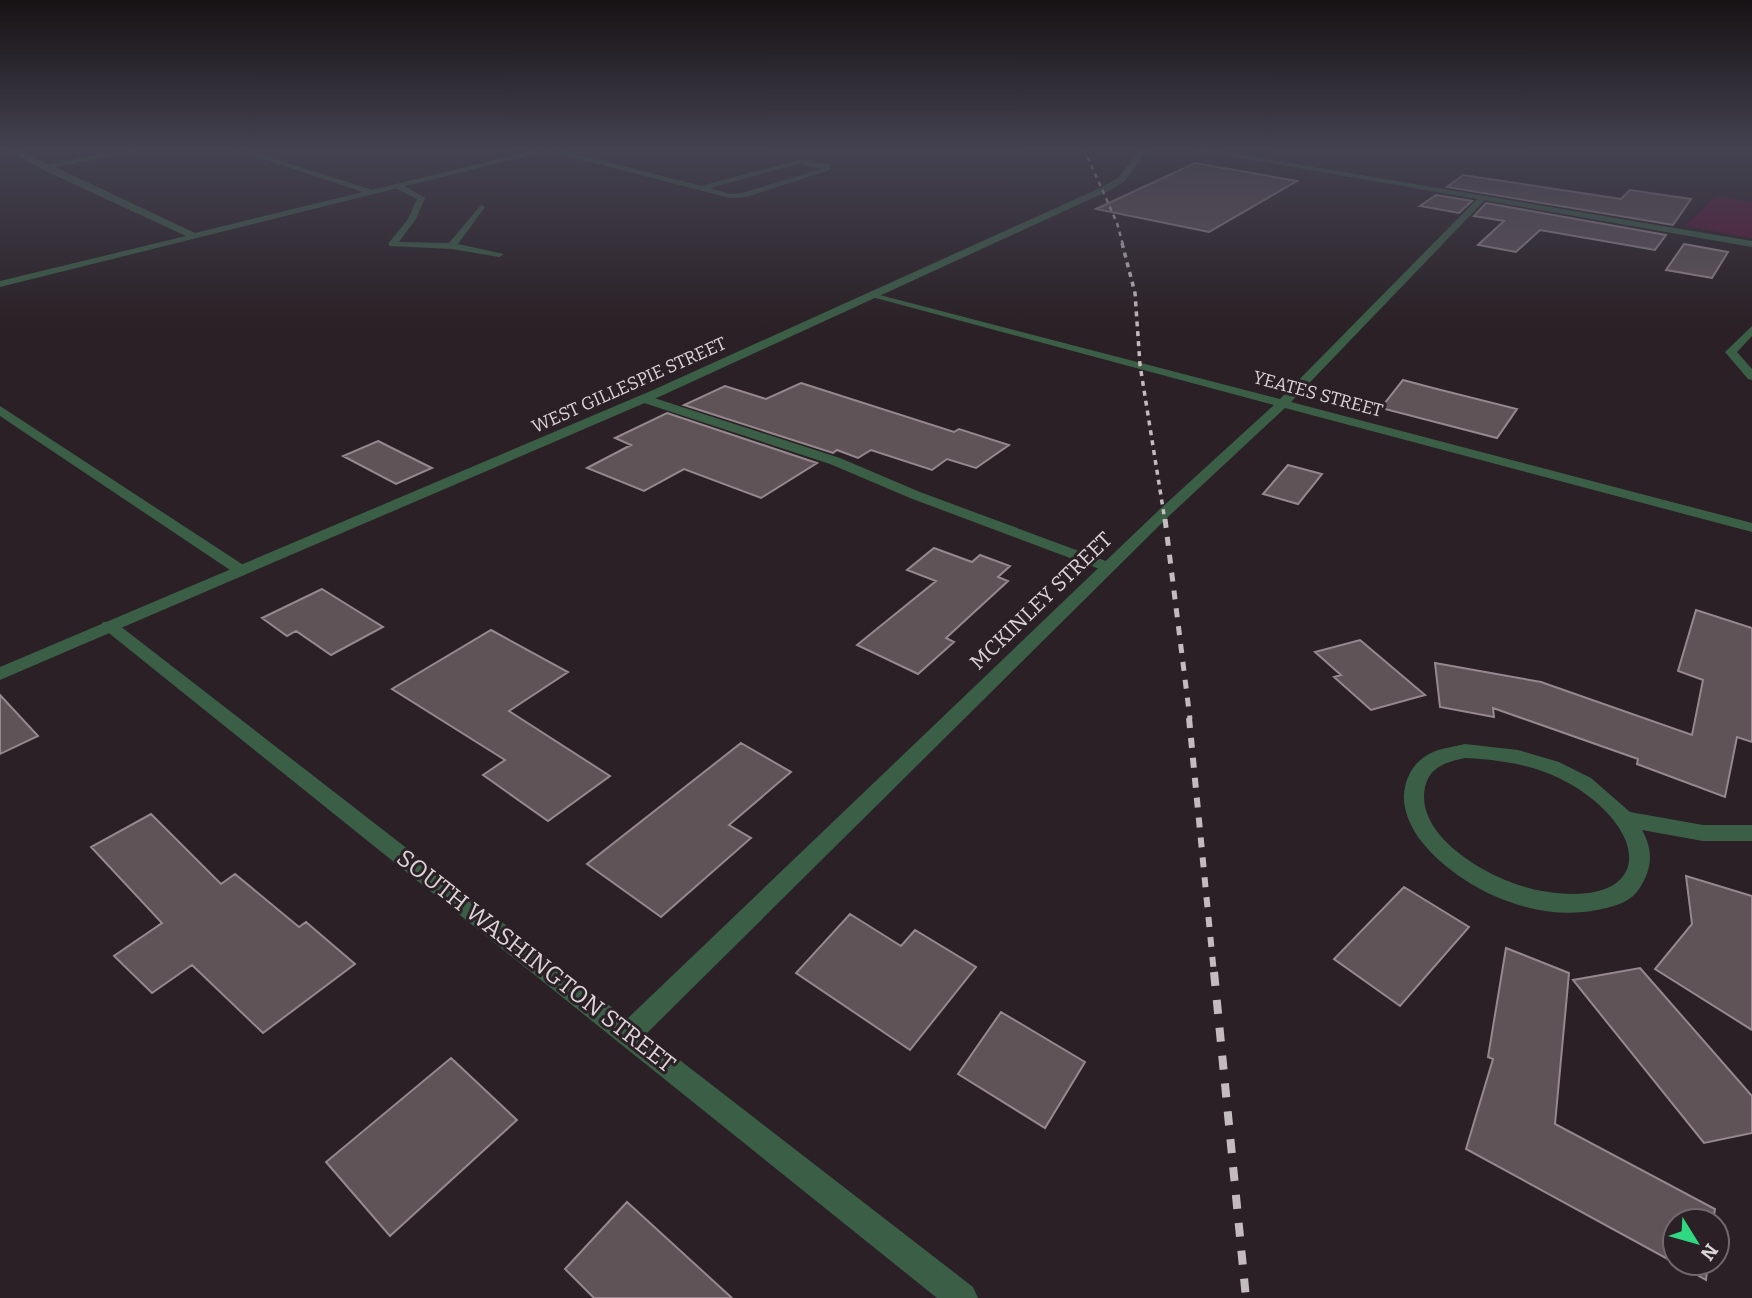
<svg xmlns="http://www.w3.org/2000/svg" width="1752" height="1298" font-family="Bitter,serif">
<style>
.green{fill:#58143a}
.building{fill:#5f5358;stroke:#96888e;stroke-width:2}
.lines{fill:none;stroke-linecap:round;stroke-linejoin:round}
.service{fill:#3b5e47;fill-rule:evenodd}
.minor{fill:#3b5e47;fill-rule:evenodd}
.tertiary{fill:#3b5e47;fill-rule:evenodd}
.rail-far4{stroke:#c3bbbe;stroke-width:2.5;stroke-dasharray:4.5 4.5;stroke-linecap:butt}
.rail-far3{stroke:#c3bbbe;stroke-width:3.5;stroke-dasharray:5 5;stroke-linecap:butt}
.rail-far2{stroke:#c3bbbe;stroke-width:5;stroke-dasharray:9 9;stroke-linecap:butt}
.rail-far1{stroke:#c3bbbe;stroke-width:6;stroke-dasharray:10 10;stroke-linecap:butt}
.rail{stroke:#c3bbbe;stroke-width:8;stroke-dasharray:14 14;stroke-linecap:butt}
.labels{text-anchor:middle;stroke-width:6;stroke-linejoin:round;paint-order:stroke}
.far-street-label{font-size:18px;fill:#dbd3d6;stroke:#2a2025}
.street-label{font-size:21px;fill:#dbd3d6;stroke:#2a2025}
.near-street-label{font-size:24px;fill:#dbd3d6;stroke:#2a2025}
</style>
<rect width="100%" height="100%" fill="#2a2025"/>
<path class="green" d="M1716 196 1752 202V238L1685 226Z"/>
<path class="building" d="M1195 163 1297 181 1209 232 1096 209Z
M1463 175 1621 199 1630 190 1691 199 1673 225 1447 187Z
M1436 195 1472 201 1459 213 1420 206Z
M1486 203 1666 235 1655 250 1540 230 1516 252 1478 245 1504 221 1474 216Z
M1684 244 1728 252 1712 278 1666 270Z
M1403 380 1433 388 1517 409 1497 438 1381 408Z
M801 383 954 432 959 429 1009 445 976 468 947 459 932 470 871 450 858 458 837 450 833 453 684 405 725 386 766 399Z
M667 413 817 463 761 498 684 469 644 491 587 468 631 445 615 438Z
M378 441 432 468 396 484 343 456Z
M1288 465 1322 474 1298 504 1263 494Z
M934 548 972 562 980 555 1010 566 998 577 1008 581 946 638 954 642 918 674 857 645 936 581 907 570Z
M322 589 383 627 331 655 296 631 287 636 262 618Z
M1696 610 1752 628V742L1737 737 1725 797 1637 764 1638 759 1493 708 1494 717 1440 707 1435 663 1541 682 1692 735 1703 680 1678 671Z
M491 630 568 672 509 711 610 776 548 821 483 775 505 760 392 689Z
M1360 640 1425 695 1371 710 1334 677 1341 675 1315 652Z
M0 695 38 736 0 754Z
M741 743 791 772 729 825 751 838 661 917 587 864Z
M151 814 221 884 235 874 299 927 306 922 355 964 263 1033 192 965 152 993 114 956 162 923 91 847Z
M1686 876 1752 896V1030L1655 969 1692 924Z
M1404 887 1469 927 1400 1006 1334 959Z
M850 914 901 946 915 930 976 967 910 1050 796 973Z
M1506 948 1569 973 1555 1124 1715 1209 1713 1221H1675V1263L1466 1149 1493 1059 1488 1057Z
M1640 968 1752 1096V1133L1704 1143 1573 980Z
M1001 1012 1085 1062 1045 1128 958 1074Z
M451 1058 517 1120 390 1236 326 1162Z
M627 1202 732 1298H594L565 1269Z
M1676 1263H1708L1706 1280Z"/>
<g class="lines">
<path class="service" d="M395 184H401L425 198 416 219 399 242 449 243 481 205 485 207 458 244 504 254 499 257 452 249 390 246 388 244 408 219 417 199 395 188Z
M645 395 840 458 920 492 1114 564 1116 567 1108 572 1102 570 910 498 830 464 641 402 639 399Z"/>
<path class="minor" d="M7 149H16L48 164 129 149H145L55 167 195 233 363 192 233 149H244L372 190 538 149H557L701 186 798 160 829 164 830 170 746 197 730 198 547 151 0 287V281L186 236 41 169ZM798 164 822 169 742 193 730 194 710 188Z
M1479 197 1486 199 1291 402 1752 523V532L1285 408 1169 516 646 1034 973 1287 978 1298H937L100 626 103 622H115L627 1019 1159 510 1274 405 872 297V293L1280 399Z
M1752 326V336L1737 352 1752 369V380L1748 379 1725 352Z
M0 406 248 568 250 571 242 576 236 574 0 416Z
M1465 744 1518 750 1559 762 1591 778 1630 812 1703 825H1752V841H1703L1642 830C1654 851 1652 870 1639 889 1630 903 1612 907 1597 910 1534 923 1456 888 1418 837 1408 822 1401 804 1405 787 1408 773 1416 761 1429 754 1440 748 1453 747 1465 744ZM1465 758C1505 760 1543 766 1577 788 1656 840 1646 909 1542 891 1498 884 1414 840 1425 787 1430 766 1447 762 1465 758Z"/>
<path class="tertiary" d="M1141 149H1148L1124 182 1106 192 661 396 0 680V667L653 390 1100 188 1118 178Z
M1190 149H1207L1752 241V247Z"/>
<path class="rail-far4" d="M1084 149 1117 223 1123 245"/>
<path class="rail-far3" d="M1122 243 1135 293 1140 365 1165 521"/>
<path class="rail-far2" d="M1165 519 1190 719"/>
<path class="rail-far1" d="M1189 718 1214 974"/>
<path class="rail" d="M1214 972 1246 1298"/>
</g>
<linearGradient id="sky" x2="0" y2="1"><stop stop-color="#171214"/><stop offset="0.45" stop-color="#444251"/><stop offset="1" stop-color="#444251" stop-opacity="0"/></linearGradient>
<rect width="1752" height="331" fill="url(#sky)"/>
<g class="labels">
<g class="far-street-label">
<text transform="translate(629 385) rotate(-24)" y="6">WEST GILLESPIE STREET</text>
<text transform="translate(1318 394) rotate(15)" y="6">YEATES STREET</text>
</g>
<g class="street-label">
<text transform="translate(1041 601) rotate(-44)" y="7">MCKINLEY STREET</text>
</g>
<g class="near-street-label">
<text transform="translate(536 961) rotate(38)" y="8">SOUTH WASHINGTON STREET</text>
</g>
</g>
<g transform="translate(1696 1242) rotate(127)"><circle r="33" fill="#2a2025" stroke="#71686c" stroke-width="2"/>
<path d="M0-5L12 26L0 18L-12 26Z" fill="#30d882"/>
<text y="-10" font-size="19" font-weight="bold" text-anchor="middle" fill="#dbd3d6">N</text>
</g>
</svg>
